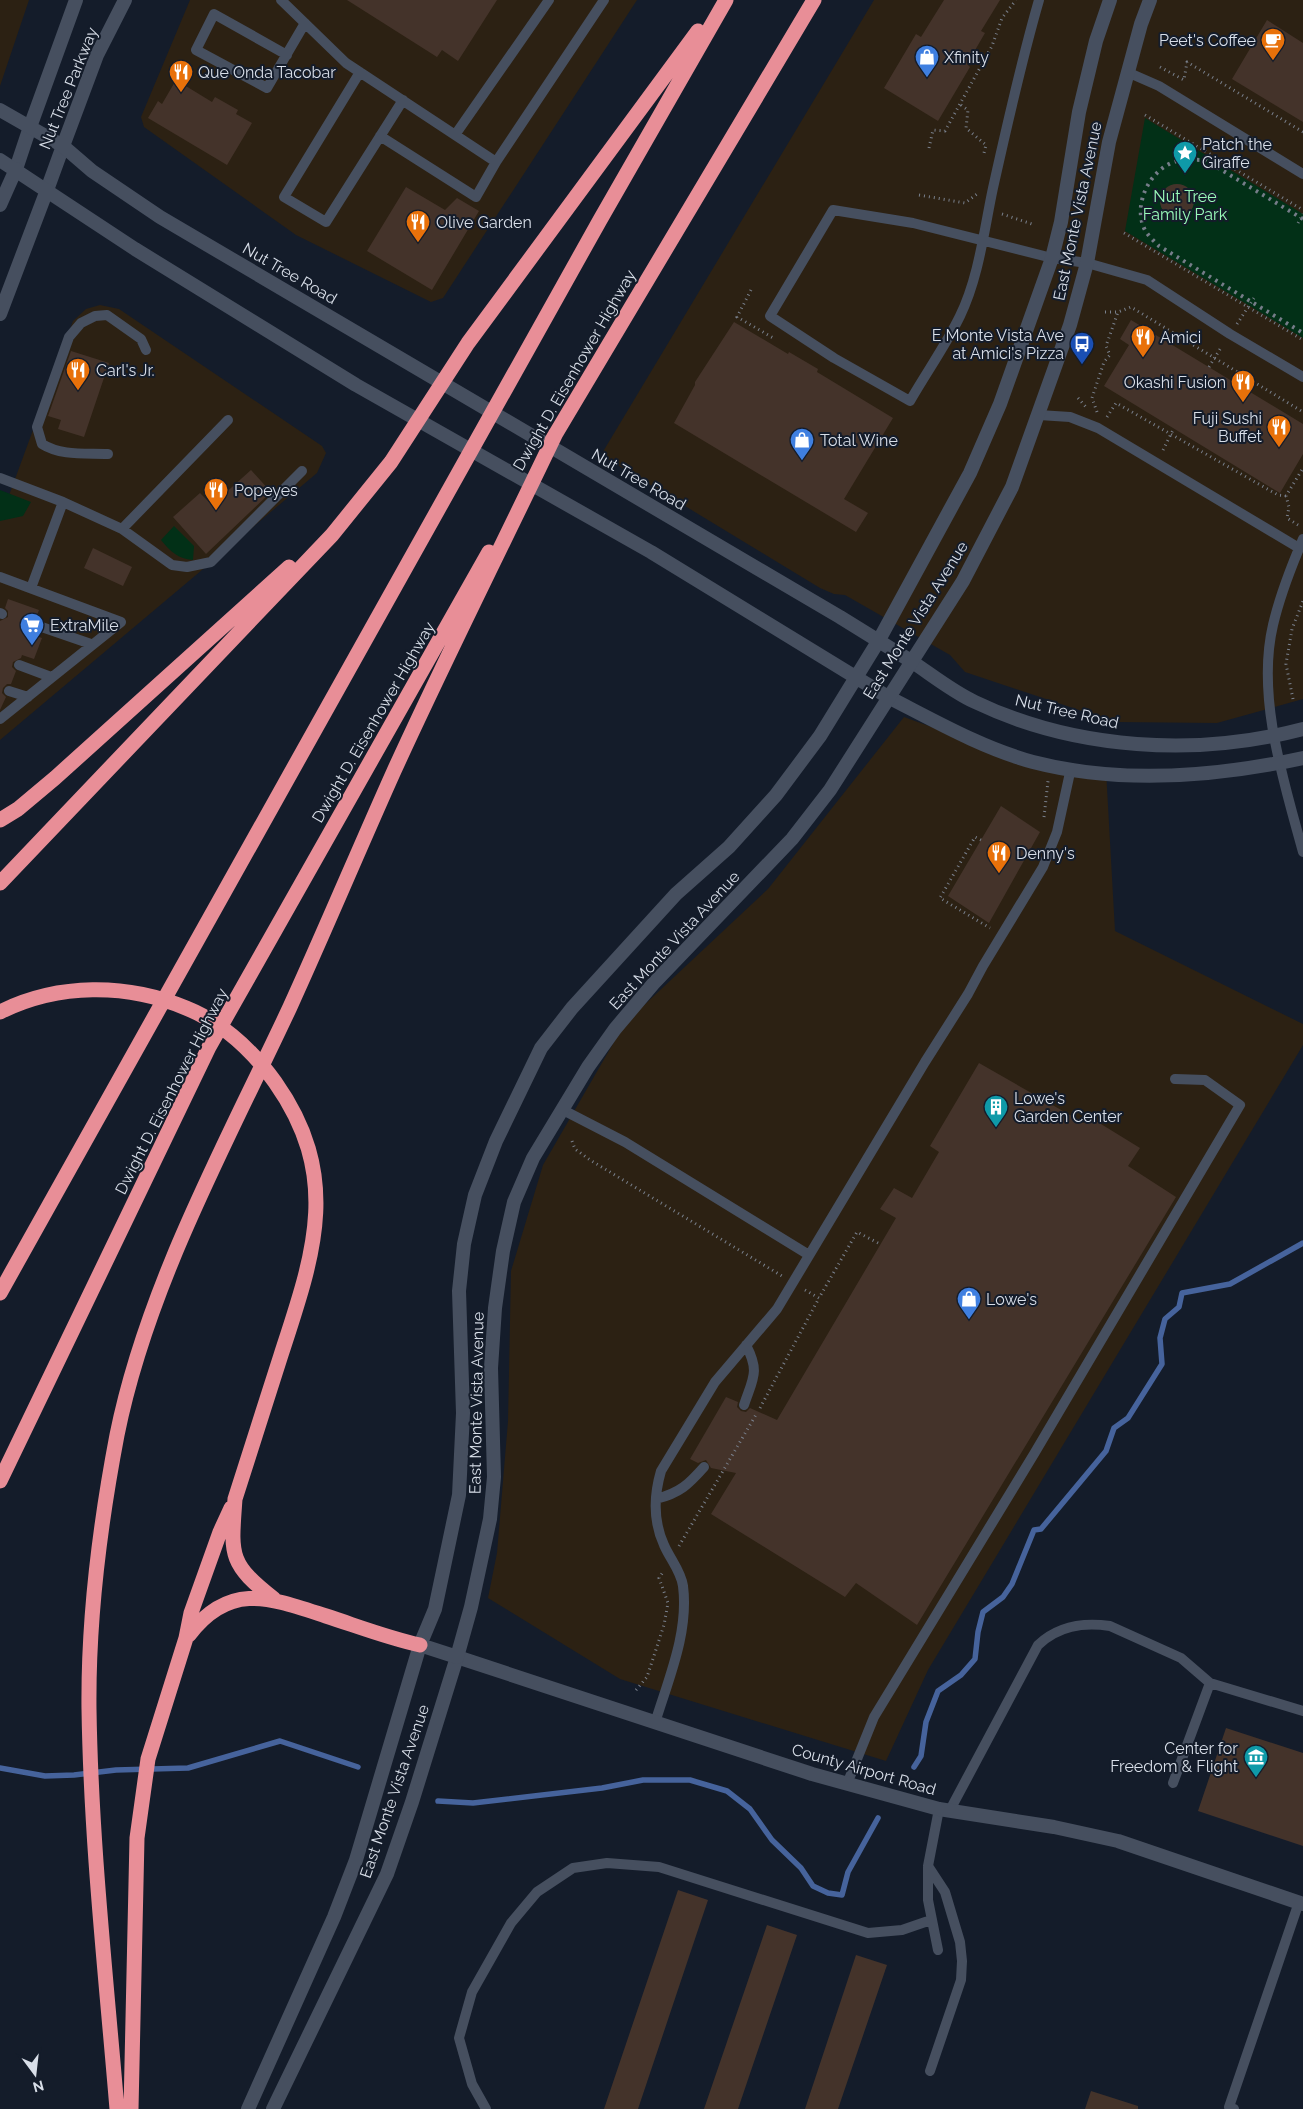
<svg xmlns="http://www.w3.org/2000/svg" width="1303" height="2109" font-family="Raleway,sans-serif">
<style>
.commercial{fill:#2c2113}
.green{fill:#023017}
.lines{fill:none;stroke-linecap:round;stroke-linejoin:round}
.stream{stroke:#46639c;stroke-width:5.5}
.building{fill:#44332a}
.path{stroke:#7a818d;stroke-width:3;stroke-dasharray:1 4;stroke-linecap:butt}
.service{stroke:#464f5f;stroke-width:10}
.minor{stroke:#464f5f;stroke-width:14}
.tertiary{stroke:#464f5f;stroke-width:14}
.secondary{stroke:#464f5f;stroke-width:14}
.motorway{stroke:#e88e97;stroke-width:15}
.rail{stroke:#767d89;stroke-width:4;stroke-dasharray:2.5 5;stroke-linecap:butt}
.labels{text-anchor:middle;stroke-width:4;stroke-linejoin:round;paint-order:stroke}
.poi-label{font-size:16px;fill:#d8dee8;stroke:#141c2a;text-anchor:start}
.street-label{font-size:16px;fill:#d8dee8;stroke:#141c2a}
.park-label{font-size:16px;fill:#99fab9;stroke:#141c2a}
</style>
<rect width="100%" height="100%" fill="#141c2a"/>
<path class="commercial" d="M0 0H29L0 86Z
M190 0H637L443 298 431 302 296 235 144 127 141 117Z
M874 0H1303V699L1217 723 1115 722 965 672 950 655 845 595 834 594 820 588 601 455Z
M100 305 119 309 322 446 326 453 317 473 0 740V520L73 321 86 309Z
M904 717 1023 760 1106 770 1115 931 1303 1024V1045L928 1670 886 1761 620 1679 488 1598 497 1553 508 1421 511 1271 543 1165 625 1023 768 889Z"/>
<path class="green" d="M1145 118 1303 214V338L1125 231Z
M0 490 31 502 23 516 0 521Z
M174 526 194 546 193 560C178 559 170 551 161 540Z"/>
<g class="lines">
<path class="stream" d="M914 1767 921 1756 926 1722 938 1691 961 1675 975 1659 978 1632 983 1612 1003 1597 1012 1584 1034 1530 1041 1529 1106 1451 1114 1428 1128 1418 1162 1364 1160 1338 1165 1319 1179 1307 1182 1293 1230 1284 1303 1243
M0 1768 45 1776 74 1775 116 1770 188 1768 280 1741 358 1767
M438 1801 473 1803 602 1788 643 1780H690L727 1791 750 1809 772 1840 801 1868 813 1886 828 1893 842 1895 848 1872 878 1818"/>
</g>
<path class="building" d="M347 0H497L458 61 442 50 437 57Z
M944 0H1000L981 31 985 33 967 64 970 67 938 121 884 88 916 34 921 37Z
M1267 20 1303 43V122L1232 79Z
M176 80 212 102 215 97 238 110 236 114 252 123 227 165 148 118 158 101 162 104Z
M1160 201a17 17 0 1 1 34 0a17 17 0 1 1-34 0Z
M406 187 445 210 457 198 479 211 432 290 367 251Z
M1131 320 1303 424V454L1280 493 1104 386 1129 345 1120 339Z
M734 322 788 354 789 352 818 369 817 372 893 418 844 499 868 513 856 532 674 423 695 385V382Z
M71 351 109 363 84 437 58 429 61 420 48 416Z
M251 470 271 492 206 554 173 517 200 493 212 505Z
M93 548 132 567 123 586 84 568Z
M8 599 39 610 36 618 29 619 26 625 31 631 30 634 42 638 34 659 22 655 21 658 13 662 12 667 16 671 11 684H7L3 688 2 693 6 697 0 710V621L8 617V611L5 608Z
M1001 806 1040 832 989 923 948 896Z
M979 1063 1084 1123 1088 1116 1140 1148 1128 1166 1176 1197 917 1625 856 1583 845 1597 711 1514 736 1473 711 1468 706 1460 698 1463 690 1459 726 1397 738 1402 737 1407 741 1411 746 1412 750 1408 777 1420 896 1218 880 1209 894 1188 912 1198 939 1152 930 1146Z
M1226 1728 1303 1753V1846L1198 1811Z
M678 1890 708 1900 638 2109H604Z
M767 1925 797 1935 738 2109H704Z
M856 1955 887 1965 838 2109H805Z
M1091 2091 1138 2106V2109H1085Z"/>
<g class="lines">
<path class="path" d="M1160 67 1184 80 1187 62 1303 132
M961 105 968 110 966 128 986 145 984 153
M1145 115 1303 210
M929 148 933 130 945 131 992 46 1002 18 1016 0
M919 195 965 203 977 194
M1002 214 1032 224
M1298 223 1303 214
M1124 233 1303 340
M751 290 737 317 775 339
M1105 312H1118L1131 307 1303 412
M1237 324 1256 295
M1209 367 1222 346
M1078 398 1086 407
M1097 412 1092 398 1104 362 1110 355 1106 346 1118 312
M1107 417 1116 403 1278 495 1286 496
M1163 450 1174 428
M1298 525 1287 518 1289 507 1286 496 1303 468
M1293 699 1286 664 1292 629 1303 601
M1044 817 1048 781
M981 840 975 837 940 898 990 928
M572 1141 575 1149 590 1160 782 1276
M805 1290 819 1298 857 1232 880 1244
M760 1408 819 1298
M679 1546 757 1413
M636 1690 647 1677 664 1625 668 1603 659 1578 663 1572"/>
<path class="service" d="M281 0 346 63 496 162 604 0
M1039 0C1021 62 1007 125 993 188 984 230 979 277 960 316 946 345 926 373 910 401L834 358 770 316 833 210 913 223 1052 258 1087 263 1147 280 1230 334 1303 377
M287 55 214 14 196 50 267 88 305 23
M360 72 284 197 326 222 403 100
M1127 72 1159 86 1303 174
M455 135 549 0
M380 136 476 197 496 162
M1039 415 1070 417 1098 428 1299 548
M108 454C85 453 61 456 42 444L37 427 69 337 81 323 95 316 107 315 141 339 146 350
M0 478 63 502 122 529 228 420
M122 529 172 565 187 567 211 562 302 471
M1303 539C1291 567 1280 595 1273 625 1256 697 1284 782 1303 852
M0 577 121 622 0 719
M31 588 63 502
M0 613 2 614
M33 624 91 644
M19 665 51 677
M9 691 28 697
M563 1110 625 1142 809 1255
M744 1405C753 1378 760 1372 746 1345
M656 1499C680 1493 689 1484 704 1467
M655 1723C668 1680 689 1633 683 1586 681 1571 670 1559 664 1545 653 1521 654 1495 661 1471L715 1382 777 1309 925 1062 968 994 983 966 1043 867 1057 832 1071 768
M1173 1783 1210 1683
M847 1784 874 1717 1034 1454 1240 1105 1205 1080 1175 1079
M950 1810 1038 1645C1058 1626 1082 1622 1110 1626L1181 1658 1210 1683 1303 1711
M928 1867V1900L938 1950
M930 2071 961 1980 962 1961 960 1942 945 1892 928 1866 939 1809
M486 2109 472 2084 459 2038 472 1992 511 1923 537 1892 573 1868 607 1863 659 1867 868 1933 902 1930 931 1920
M1234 2109 1229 2107 1299 1902"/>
<path class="minor" d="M457 1657 812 1774 939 1809 1054 1827 1118 1841 1303 1904"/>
<path class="tertiary" d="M16 169 30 127
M47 190 63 146
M911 661C932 675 953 692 975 702 1075 750 1197 757 1303 729
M888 697C935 721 982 748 1033 762 1122 785 1215 777 1303 758
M248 2109 334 1917 356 1860 420 1645
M273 2109 387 1874 412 1802 457 1657"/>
<path class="secondary" d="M1110 0 1096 41 1079 112 1061 222 1052 258 1000 404 970 473 879 640 820 736 776 795 729 847 676 894 572 1008 541 1048 496 1141 475 1195 464 1244 459 1291 463 1413 459 1495 435 1609 420 1645 457 1657 471 1607 490 1519 494 1477 491 1368 495 1308 503 1251 514 1202 533 1158 588 1067 615 1029 653 984 792 839 830 790 963 581 1012 487 1070 325 1087 263 1109 142 1141 24 1150 0
M0 110 63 146 92 171 160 217 840 617 911 661
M30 127 76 0
M63 146 97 55 125 0
M0 160 135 249 356 385 651 552 888 697
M0 205 16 169
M0 314 47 190"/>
<path class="motorway" d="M552 440 814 0
M0 820 18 809 55 778 289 567
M0 883 332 535 391 462 468 343 698 31
M0 1012C58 983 127 983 186 1008 223 1023 252 1050 275 1082 342 1177 314 1254 281 1355 266 1403 250 1451 235 1499 231 1555 228 1563 274 1599
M0 1293 600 220 726 0
M0 1481 209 1047 489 552
M189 1635C230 1581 271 1598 326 1616 357 1626 388 1638 420 1645
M117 2109C106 1976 91 1843 89 1709 88 1618 100 1524 117 1435 147 1286 226 1144 290 1007 326 928 359 849 394 771 446 657 502 546 556 433
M131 2109 137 1838 148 1759 186 1638 191 1613 220 1532 231 1508"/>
<path class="rail" d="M1303 219 1205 160C1196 160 1187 159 1177 161 1151 168 1133 202 1144 228 1147 235 1154 241 1159 246L1303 333"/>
</g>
<defs>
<symbol id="cafe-pin" viewBox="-11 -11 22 30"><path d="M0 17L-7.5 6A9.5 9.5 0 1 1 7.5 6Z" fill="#e8710a" stroke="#141c2a"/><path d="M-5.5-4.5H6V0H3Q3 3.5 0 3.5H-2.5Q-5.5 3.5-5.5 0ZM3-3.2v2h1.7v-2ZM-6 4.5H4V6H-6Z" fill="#fff"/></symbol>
<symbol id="shop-pin" viewBox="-11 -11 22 30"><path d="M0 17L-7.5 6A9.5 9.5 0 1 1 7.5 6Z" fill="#3f7fe0" stroke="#141c2a"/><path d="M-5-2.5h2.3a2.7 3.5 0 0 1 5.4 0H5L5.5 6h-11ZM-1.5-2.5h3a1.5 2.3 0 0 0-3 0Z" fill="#fff"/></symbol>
<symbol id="restaurant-pin" viewBox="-11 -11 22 30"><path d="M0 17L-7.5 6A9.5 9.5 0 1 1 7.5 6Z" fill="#e8710a" stroke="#141c2a"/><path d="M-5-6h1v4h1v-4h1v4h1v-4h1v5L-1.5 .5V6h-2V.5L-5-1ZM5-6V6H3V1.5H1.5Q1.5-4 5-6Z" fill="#fff"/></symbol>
<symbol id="sight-pin" viewBox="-11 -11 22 30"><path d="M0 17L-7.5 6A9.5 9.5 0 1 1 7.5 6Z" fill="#0f9aa8" stroke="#141c2a"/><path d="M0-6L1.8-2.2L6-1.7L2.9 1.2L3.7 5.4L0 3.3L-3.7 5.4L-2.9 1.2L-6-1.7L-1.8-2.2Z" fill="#fff"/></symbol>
<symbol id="bus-pin" viewBox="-11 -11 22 30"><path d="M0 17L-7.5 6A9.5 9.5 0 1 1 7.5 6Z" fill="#1a4fb4" stroke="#141c2a"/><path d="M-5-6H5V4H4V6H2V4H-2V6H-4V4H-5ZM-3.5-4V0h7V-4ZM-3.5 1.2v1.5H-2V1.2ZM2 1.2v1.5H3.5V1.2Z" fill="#fff"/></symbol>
<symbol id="supermarket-pin" viewBox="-11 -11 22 30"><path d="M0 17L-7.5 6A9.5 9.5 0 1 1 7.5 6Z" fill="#3f7fe0" stroke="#141c2a"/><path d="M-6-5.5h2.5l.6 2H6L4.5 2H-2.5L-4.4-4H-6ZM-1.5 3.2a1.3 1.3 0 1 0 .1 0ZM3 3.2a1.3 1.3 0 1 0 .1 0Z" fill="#fff"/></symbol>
<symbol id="building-pin" viewBox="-11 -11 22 30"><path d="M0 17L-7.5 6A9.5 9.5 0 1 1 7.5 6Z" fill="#0f9aa8" stroke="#141c2a"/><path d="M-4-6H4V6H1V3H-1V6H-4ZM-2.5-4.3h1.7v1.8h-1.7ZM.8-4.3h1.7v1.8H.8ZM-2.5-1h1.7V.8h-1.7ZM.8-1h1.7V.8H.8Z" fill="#fff"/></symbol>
<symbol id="museum-pin" viewBox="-11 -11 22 30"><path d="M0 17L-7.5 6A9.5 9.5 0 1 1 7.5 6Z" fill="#0f9aa8" stroke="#141c2a"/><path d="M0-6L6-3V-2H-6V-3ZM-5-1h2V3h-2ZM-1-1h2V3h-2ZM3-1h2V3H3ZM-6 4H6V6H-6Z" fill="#fff"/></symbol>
</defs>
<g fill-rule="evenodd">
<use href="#cafe-pin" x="1259" y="26" width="28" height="38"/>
<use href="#shop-pin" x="913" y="43" width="28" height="38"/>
<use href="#restaurant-pin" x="167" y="58" width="28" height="38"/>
<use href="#sight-pin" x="1171" y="139" width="28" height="38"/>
<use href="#restaurant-pin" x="404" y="208" width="28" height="38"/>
<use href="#restaurant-pin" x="1129" y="323" width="28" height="38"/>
<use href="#bus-pin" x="1068" y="330" width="28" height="38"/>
<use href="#restaurant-pin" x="64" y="356" width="28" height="38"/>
<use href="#restaurant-pin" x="1229" y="368" width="28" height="38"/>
<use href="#restaurant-pin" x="1265" y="413" width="28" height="38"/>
<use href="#shop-pin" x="788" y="426" width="28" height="38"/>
<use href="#restaurant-pin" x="202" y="476" width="28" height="38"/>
<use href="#supermarket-pin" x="18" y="611" width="28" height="38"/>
<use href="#restaurant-pin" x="985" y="839" width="28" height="38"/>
<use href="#building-pin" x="982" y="1093" width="28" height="38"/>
<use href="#shop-pin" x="955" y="1285" width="28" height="38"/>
<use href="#museum-pin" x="1242" y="1743" width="28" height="38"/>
</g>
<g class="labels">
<g class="poi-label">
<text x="1256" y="46" text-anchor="end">Peet's Coffee</text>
<text x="944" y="63">Xfinity</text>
<text x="198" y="78">Que Onda Tacobar</text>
<text x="1202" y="150">Patch the<tspan x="1202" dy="18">Giraffe</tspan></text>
<text x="436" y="228">Olive Garden</text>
<text x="1064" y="341" text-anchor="end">E Monte Vista Ave<tspan x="1064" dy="18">at Amici's Pizza</tspan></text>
<text x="1160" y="343">Amici</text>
<text x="96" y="376">Carl's Jr.</text>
<text x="1226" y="388" text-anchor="end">Okashi Fusion</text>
<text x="1262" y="424" text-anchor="end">Fuji Sushi<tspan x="1262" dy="18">Buffet</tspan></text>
<text x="820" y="446">Total Wine</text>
<text x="234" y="496">Popeyes</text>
<text x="50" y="631">ExtraMile</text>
<text x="1016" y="859">Denny's</text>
<text x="1014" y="1104">Lowe's<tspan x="1014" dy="18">Garden Center</tspan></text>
<text x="986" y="1305">Lowe's</text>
<text x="1238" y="1754" text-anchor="end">Center for<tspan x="1238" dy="18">Freedom &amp; Flight</tspan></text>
</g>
<g class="street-label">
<text transform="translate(68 88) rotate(-68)" y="6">Nut Tree Parkway</text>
<text transform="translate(1077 211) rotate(-78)" y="6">East Monte Vista Avenue</text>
<text transform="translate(290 273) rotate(30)" y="6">Nut Tree Road</text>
<text transform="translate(574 370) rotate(-60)" y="6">Dwight D. Eisenhower Highway</text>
<text transform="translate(639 479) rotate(30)" y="6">Nut Tree Road</text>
<text transform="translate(915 620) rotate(-58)" y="6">East Monte Vista Avenue</text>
<text transform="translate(1067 711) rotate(13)" y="6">Nut Tree Road</text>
<text transform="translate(373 722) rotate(-60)" y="6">Dwight D. Eisenhower Highway</text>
<text transform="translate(674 940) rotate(-47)" y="6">East Monte Vista Avenue</text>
<text transform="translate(171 1091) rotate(-63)" y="6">Dwight D. Eisenhower Highway</text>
<text transform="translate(476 1403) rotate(-89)" y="6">East Monte Vista Avenue</text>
<text transform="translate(864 1769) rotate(16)" y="6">County Airport Road</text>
<text transform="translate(394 1791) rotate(-71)" y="6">East Monte Vista Avenue</text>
</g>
<g class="park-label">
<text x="1185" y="202">Nut Tree<tspan x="1185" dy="18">Family Park</tspan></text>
</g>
</g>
<g transform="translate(35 2074) rotate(165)" stroke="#141c2a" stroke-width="4" paint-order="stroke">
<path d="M0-4L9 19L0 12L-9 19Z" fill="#d8dee8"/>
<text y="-8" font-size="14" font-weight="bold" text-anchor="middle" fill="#d8dee8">N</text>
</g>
</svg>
